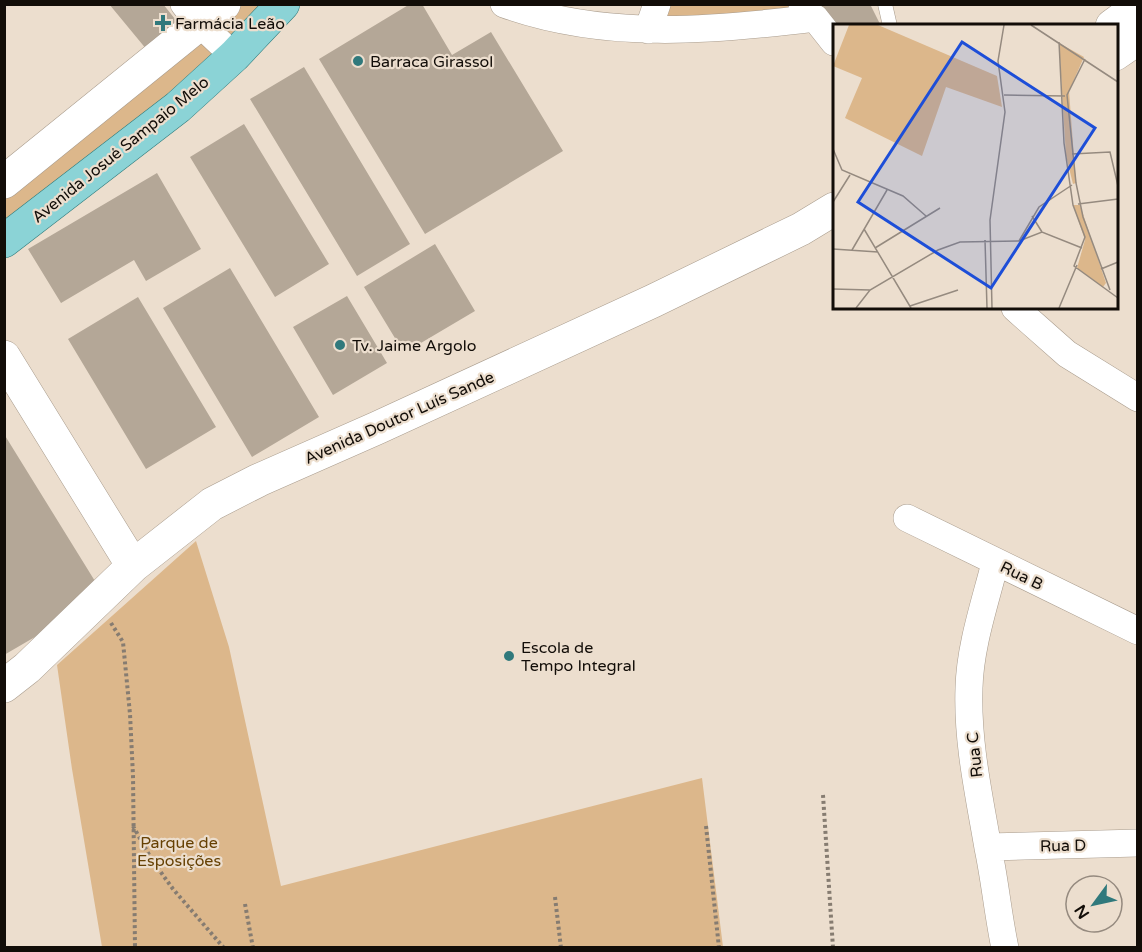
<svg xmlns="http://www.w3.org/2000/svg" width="1142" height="952" font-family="'Varela Round',sans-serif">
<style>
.green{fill:#dcb78b}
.building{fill:#b4a797}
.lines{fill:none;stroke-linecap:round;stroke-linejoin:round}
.service-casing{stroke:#a99c8d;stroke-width:15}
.minor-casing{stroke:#a99c8d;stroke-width:28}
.tertiary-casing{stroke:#a99c8d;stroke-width:34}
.primary-casing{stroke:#2f7b7c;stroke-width:34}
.path{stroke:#867c71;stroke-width:4;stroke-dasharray:3 3;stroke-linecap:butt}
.service{stroke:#fff;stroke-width:14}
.minor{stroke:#fff;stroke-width:27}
.tertiary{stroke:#fff;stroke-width:33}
.primary{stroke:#8bd3d6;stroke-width:33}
.poi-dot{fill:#30797c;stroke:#ecdece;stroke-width:2}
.labels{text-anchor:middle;stroke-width:4.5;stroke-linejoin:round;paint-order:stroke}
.poi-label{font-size:16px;fill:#120d08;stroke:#ecdece;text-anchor:start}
.street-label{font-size:16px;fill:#120d08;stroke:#ecdece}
.park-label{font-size:16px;fill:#664103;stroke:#ecdece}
.inset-road{fill:none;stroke:#958a7f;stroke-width:1.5}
.view{fill:#1d4ed8;fill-opacity:0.15;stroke:#1d4ed8;stroke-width:3}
.inset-edge{fill:none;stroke:#120d08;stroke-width:3}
</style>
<rect width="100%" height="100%" fill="#ecdece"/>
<path class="green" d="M224 5H283L5 236V183Z
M658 5H796L815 18 649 29Z
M196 541 229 647 281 886 702 778 723 947H102L72 769 57 665Z"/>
<path class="building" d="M109 4H163L179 24 147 50Z
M410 4H422L452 55 491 32 563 151 425 234 319 59Z
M812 4H870L881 26H834Z
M304 67 410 244 357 276 250 99Z
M244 124 329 264 275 297 190 157Z
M157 173 201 249 146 281 134 260 61 303 28 249Z
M435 244 475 311 404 353 364 287Z
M230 268 319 417 252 457 163 308Z
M347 296 387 363 333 395 293 327Z
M138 297 216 427 146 469 68 339Z
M4 434 98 586 83 609 4 655Z"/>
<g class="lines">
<defs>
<path id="service" d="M885 4 890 26"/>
<path id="minor" d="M184 4 199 23 234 56
M504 4C604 40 711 31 815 18
M802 9 815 18 834 42
M648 30 657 4
M1116 57 1138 42
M1015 308 1067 354 1138 398
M907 518 1138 631
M995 563C985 603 970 646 969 688 967 742 979 795 988 848 995 881 998 915 1005 948
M988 847 1138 843"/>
<path id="tertiary" d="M1112 26 1138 7
M4 182 224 4
M4 357 133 566
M4 686 27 668 133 566 212 504 259 480 377 428 653 301 801 229 834 209"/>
<path id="primary" d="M4 241 178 107 234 56 283 4"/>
</defs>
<use href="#service" class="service-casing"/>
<use href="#minor" class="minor-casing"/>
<use href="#tertiary" class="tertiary-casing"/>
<use href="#primary" class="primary-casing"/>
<path class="path" d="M111 623 123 642 130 714 133 776 135 948
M823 795 833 948
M133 826 152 860 173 889 224 948
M706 826 719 948
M555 897 561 948
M245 904 253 948"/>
<use href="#service" class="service"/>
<use href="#minor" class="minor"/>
<use href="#tertiary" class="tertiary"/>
<use href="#primary" class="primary"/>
</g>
<g class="poi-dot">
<path d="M160 14h6v6h6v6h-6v6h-6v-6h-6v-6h6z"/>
<circle cx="358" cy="61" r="6"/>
<circle cx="340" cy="345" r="6"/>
<circle cx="509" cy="656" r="6"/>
</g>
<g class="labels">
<g class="poi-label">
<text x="175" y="29">Farmácia Leão</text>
<text x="370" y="67">Barraca Girassol</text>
<text x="352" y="351">Tv. Jaime Argolo</text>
<text x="521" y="653">Escola de<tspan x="521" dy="18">Tempo Integral</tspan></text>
</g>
<g class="street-label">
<text transform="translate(120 149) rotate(-39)" y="6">Avenida Josué Sampaio Melo</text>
<text transform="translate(399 417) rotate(-24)" y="6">Avenida Doutor Luís Sande</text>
<text transform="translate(1022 575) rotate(26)" y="6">Rua B</text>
<text transform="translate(974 755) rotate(-96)" y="6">Rua C</text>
<text transform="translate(1063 845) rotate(-1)" y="6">Rua D</text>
</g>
<g class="park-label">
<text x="179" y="848">Parque de<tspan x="179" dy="18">Esposições</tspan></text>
</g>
</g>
<g transform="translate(833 24)">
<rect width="285" height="285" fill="#ecdece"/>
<path d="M16 1H45L164 52 169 83 113 63 89 132 12 94 29 54 0 42ZM226 19 251 33 236 67 243 159 240 160 233 132ZM240 181H247L273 259 270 263 244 244 252 216Z" fill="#dcb78b"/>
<path class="inset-road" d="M198 1 285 58M226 18 231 119 240 181 252 213 241 242 285 274M252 35 234 71 243 159 250 193 277 266M171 71 232 72M0 125 9 146 70 172 93 192M239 130 277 128 285 162M0 178 17 151M245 180 285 175M199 192 209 208M31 205 78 284M152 216 154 284M186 217 206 183 239 161M42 224 107 184M0 225 45 228M19 226 54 166M268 245 285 238M0 265 37 266M77 282 125 266M23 284 37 266 105 226 127 218 186 217 209 208 249 224M159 284 157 196 172 88 165 37 171 1M226 284 244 241"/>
<path class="view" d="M129 18 262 104 158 264 25 178Z"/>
<rect width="285" height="285" class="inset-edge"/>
</g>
<rect width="1142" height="952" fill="none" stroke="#120d08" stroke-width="12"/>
<g transform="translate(1094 904) rotate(237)"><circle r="28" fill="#ecdece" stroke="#958a7f" stroke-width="1.5"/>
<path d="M0-4.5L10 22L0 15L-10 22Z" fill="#30797c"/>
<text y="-9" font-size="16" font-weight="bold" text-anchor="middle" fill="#120d08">N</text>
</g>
</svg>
